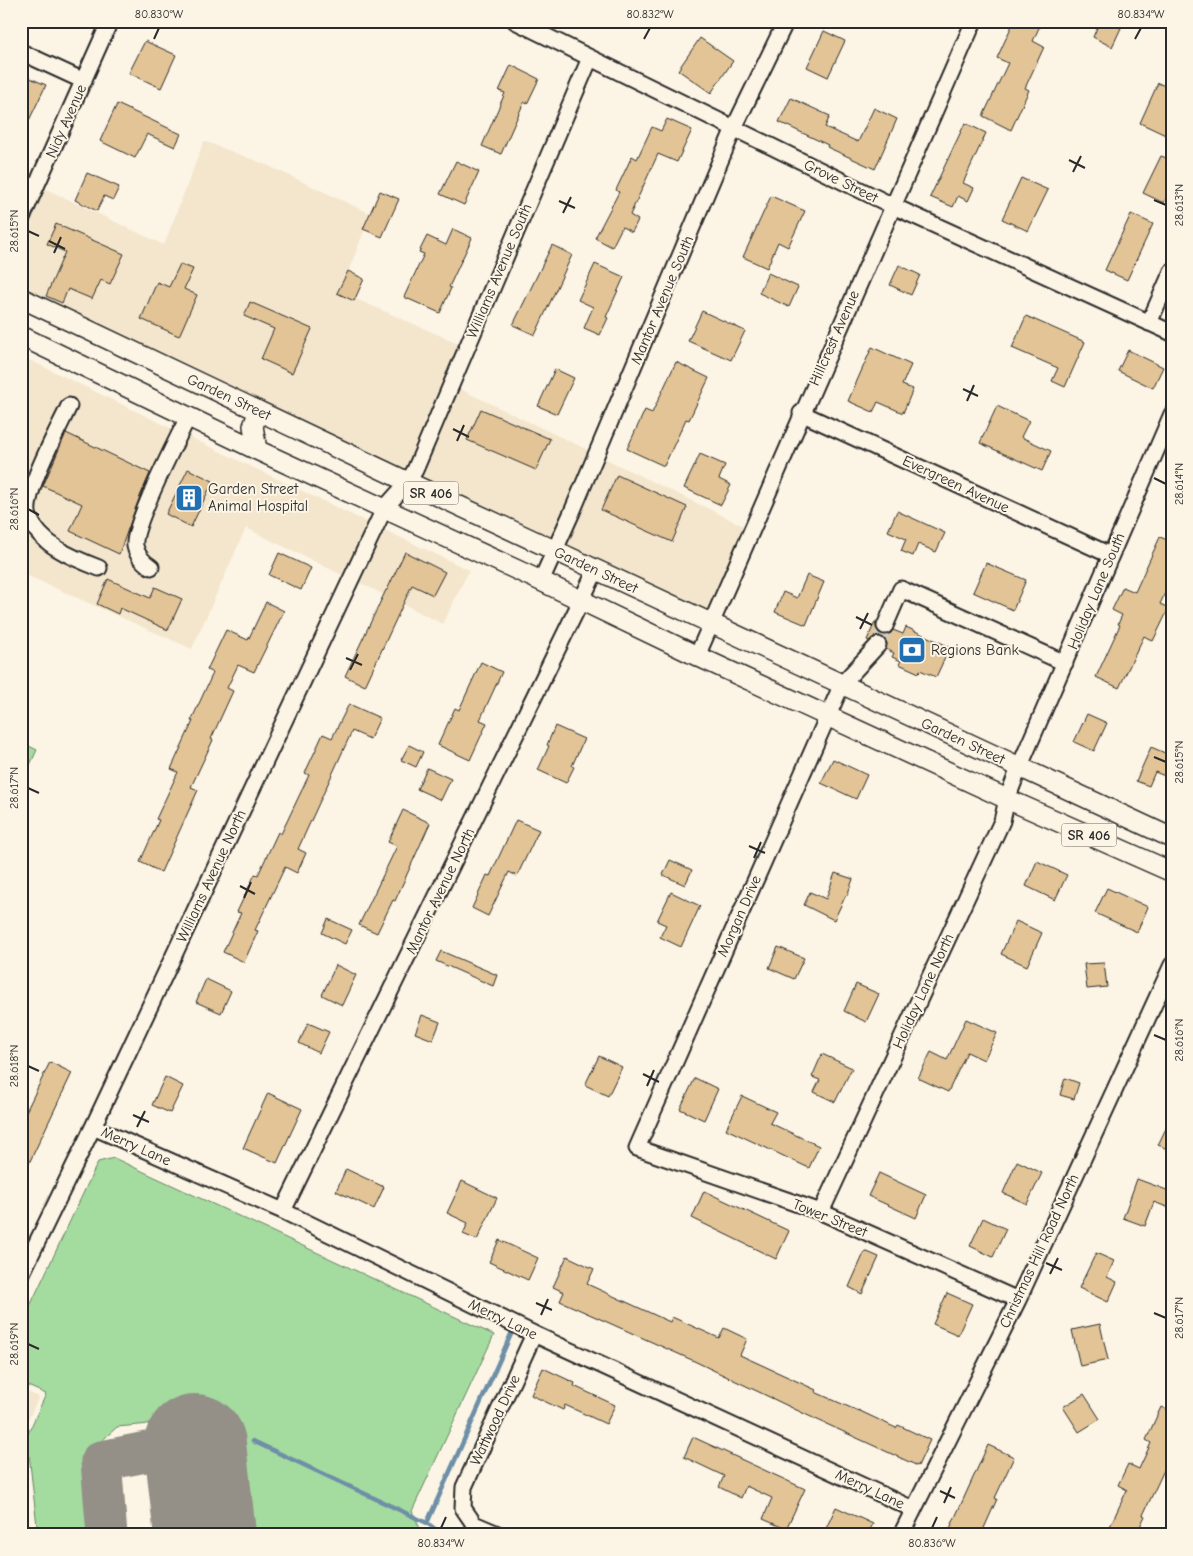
<svg xmlns="http://www.w3.org/2000/svg" width="1193" height="1556" font-family="'Comic Neue',sans-serif">
<style>
.built{fill:#f4e6cd}
.green{fill:#a4db9f;stroke:#688365}
.lines{fill:none;stroke-linecap:round;stroke-linejoin:round}
.stream{stroke:#6e8fa7;stroke-width:4.5}
.taxiway{stroke:#949088;stroke-width:41}
.runway{stroke:#949088;stroke-width:102}
.building{fill:#e2c496;stroke:#2b2b2b}
.minor-tunnel{stroke:#d2cdc0;stroke-width:15;stroke-dasharray:15 8;stroke-linecap:butt}
.minor-casing{stroke:#2b2b2b;stroke-width:19}
.major-casing{stroke:#2b2b2b;stroke-width:22}
.minor{stroke:#fcf5e5;stroke-width:15}
.major{stroke:#fcf5e5;stroke-width:19}
.ticks{fill:none;stroke:#2b2b2b;stroke-width:2}
.labels{text-anchor:middle;stroke-width:4;stroke-linejoin:round;paint-order:stroke}
.shield{fill:#fcf5e5;stroke:#6a6863;stroke-width:1}
.shield-label{font-size:14px;font-weight:bold;fill:#2b2b2b}
.street-label{font-size:15px;fill:#2b2b2b;stroke:#fcf5e5}
.poi-label{font-size:15px;fill:#2b2b2b;stroke:#fcf5e5;text-anchor:start}
.neatline{fill:none;stroke:#2b2b2b;stroke-width:2}
.ticks-label{font-size:12px;text-anchor:middle;fill:#2b2b2b}
</style>
<rect width="100%" height="100%" fill="#fcf5e5"/>
<filter id="ink" filterUnits="userSpaceOnUse"><feTurbulence type="fractalNoise" baseFrequency=".02" numOctaves="2"/><feDisplacementMap in="SourceGraphic" scale="10" xChannelSelector="R" yChannelSelector="G"/><feConvolveMatrix kernelMatrix="1 2 1 2 8 2 1 2 1" color-interpolation-filters="sRGB"/></filter>
<g filter="url(#ink)">
<path class="built" d="M204 141 267 165 371 214 340 292 460 344 405 471 21 288V239L44 188 164 245Z
M21 356 369 523 344 576 246 528 192 649 21 573Z
M458 388 590 451 552 539 419 478Z
M604 458 744 526 707 612 566 546Z
M383 529 469 570 443 624 358 582Z
M21 1389 39 1397 21 1434Z
M21 1436 31 1535H21Z"/>
<path class="green" d="M21 742 37 750 21 784Z
M114 1158 494 1335 412 1511 423 1535H240L227 1417 117 1427 86 1455 89 1535H38L27 1436 46 1394 21 1383V1325L98 1162Z"/>
<g class="lines">
<path class="stream" d="M253 1441 427 1523
M443 1535 427 1523 512 1332"/>
<path class="taxiway" d="M107 1535 101 1461 146 1452 195 1445"/>
<path class="runway" d="M195 1445 205 1535"/>
</g>
<path class="building" d="M1014 21H1042L1033 41 1044 47 1025 88 1029 90 1011 130 983 116 1008 63 997 58Z
M1100 21H1106L1121 28 1112 47 1093 37Z
M824 31 845 41 828 77 807 67Z
M700 38 733 61 711 93 678 70Z
M145 41 176 55 161 88 129 73Z
M511 65 539 79 527 104 524 102 501 154 482 146 505 93 499 91Z
M21 74 46 85 21 137Z
M1158 83 1172 89V138L1140 123Z
M791 98 830 116 825 127 858 142 874 108 897 119 875 169 827 147 828 145 779 122Z
M117 104 181 134 175 147 147 134 135 158 100 141Z
M667 119 692 130 677 162 658 154 630 215 638 220 632 232 622 227 612 247 595 238 619 192 616 190 632 156 637 159 652 127 661 131Z
M965 123 986 133 963 183 974 188 968 201 958 196 953 207 930 197Z
M1161 156 1172 160V186L1164 203 1143 193Z
M456 161 479 172 464 205 440 194Z
M87 173 119 187 113 200 104 196 97 211 75 200Z
M1021 178 1048 190 1028 231 1002 219Z
M380 191 399 199 382 237 363 229Z
M771 196 805 211 788 247 778 242 767 268 743 257Z
M1131 214 1153 224 1127 280 1105 270Z
M56 224 124 254 110 284 101 280 92 299 68 289 62 303 46 296 65 252 47 244Z
M453 229 472 238 449 287 451 288 440 313 404 297 424 254 419 252 427 236 446 245Z
M552 245 572 255 535 335 513 325Z
M180 264 193 269 184 289 197 295 179 336 141 319 157 282 169 287Z
M595 264 624 277 606 317 608 318 600 335 584 328 593 307 578 300Z
M899 265 920 275 911 295 890 285Z
M348 271 364 279 354 301 337 293Z
M768 273 798 287 789 307 759 293Z
M250 302 312 329 292 373 261 359 274 329 244 316Z
M702 311 745 331 731 360 688 341Z
M1026 316 1085 342 1065 387 1052 381 1058 368 1012 348Z
M872 347 911 365 902 385 913 389 903 413 878 402 873 412 848 401Z
M1128 350 1163 367 1153 388 1118 371Z
M676 362 709 378 689 420 686 419 664 466 627 449 645 410 652 413Z
M555 369 574 378 557 414 538 406Z
M997 406 1029 421 1021 437 1051 451 1042 471 980 443Z
M481 409 550 439 536 470 467 440Z
M66 433 150 473 139 499 119 554 70 531 82 504 43 486Z
M700 454 725 465 719 479 731 485 721 505 684 488Z
M188 469 213 481 191 527 166 514Z
M617 475 687 507 672 542 601 510Z
M897 511 945 533 936 552 918 544 913 556 901 551 906 539 888 531Z
M1160 537 1172 542V578L1160 604 1169 608 1153 641 1144 636 1119 688 1096 677 1120 625 1118 624 1122 615 1112 610 1123 587 1135 592Z
M405 552 445 572 433 595 412 585 365 686 345 676 386 590H387Z
M279 553 311 568 301 590 269 575Z
M986 563 1026 580 1013 610 973 592Z
M807 575 824 582 806 625 775 612 783 592 797 598Z
M108 579 150 598 155 587 182 599 168 630 120 608 118 614 97 604Z
M266 602 284 611 254 672 238 665 227 688 233 691 211 739 213 740 191 787 198 790 161 872 140 862 159 820 156 819 178 772 171 769 193 721H191L213 673 207 670 226 630 248 640Z
M875 622 877 631 882 635 890 634 893 630 903 634 906 627 950 647 936 677 920 670 919 673 899 664 901 661 892 657 894 653 886 649 887 643 884 638 876 636 869 641 867 640Z
M481 662 502 672 480 720 487 723 470 760 438 745 455 708 459 710Z
M349 704 380 718 370 739 352 731 298 849 306 853 297 873 285 867 255 930 258 931 244 962 223 952 241 913 237 912 255 874 258 875 278 832 281 834 309 775 305 773 323 734 332 738Z
M1087 714 1107 723 1094 751 1074 742Z
M555 726 584 739 572 766 574 767 566 783 538 770 549 746 547 745Z
M409 745 423 752 416 767 401 760Z
M1151 747 1172 756V779L1155 772 1149 786 1136 781Z
M833 759 867 775 856 799 821 783Z
M427 768 451 779 441 800 417 789Z
M403 810 430 823 395 901 393 900 377 933 359 925 397 846 388 842Z
M516 820 539 830 517 876 509 872 488 916 472 908 487 875 490 876Z
M670 860 692 870 685 885 663 875Z
M1037 861 1067 875 1055 900 1026 886Z
M835 873 853 879 847 896 846 895 834 920 804 905 810 892 826 899Z
M1107 888 1148 907 1137 932 1095 913Z
M671 892 700 906 681 947 660 937 666 925 657 921Z
M328 919 352 930 345 944 322 933Z
M1016 921 1042 933 1027 966 1001 954Z
M778 947 804 958 794 979 769 968Z
M441 951 497 975 493 986 436 961Z
M1104 963 1107 987 1087 989 1084 964Z
M336 965 356 975 342 1005 322 995Z
M206 979 231 991 221 1013 196 1002Z
M856 984 879 994 866 1022 844 1011Z
M422 1015 440 1022 433 1040 415 1033Z
M966 1019 997 1033 984 1060 967 1052 948 1092 918 1078 931 1052 947 1060Z
M308 1023 329 1032 319 1053 299 1043Z
M822 1054 852 1068 835 1102 814 1092 820 1080 812 1077Z
M599 1056 622 1067 608 1096 585 1085Z
M50 1062 72 1073 21 1180V1122Z
M165 1077 183 1086 170 1113 152 1105Z
M695 1078 718 1089 704 1120 680 1109Z
M1065 1078 1079 1083 1074 1099 1060 1095Z
M268 1093 302 1109 277 1163 243 1148Z
M742 1096 776 1112 770 1123 819 1146 809 1168 726 1129Z
M1172 1116V1151L1158 1145Z
M1017 1161 1042 1173 1027 1204 1003 1193Z
M346 1169 384 1187 374 1209 336 1191Z
M879 1173 926 1195 916 1218 868 1196Z
M1137 1179 1172 1192V1209L1154 1202 1145 1226 1123 1218Z
M462 1181 497 1198 477 1240 463 1234 468 1223 447 1213Z
M704 1191 789 1231 776 1259 692 1218Z
M983 1218 1006 1229 993 1257 970 1246Z
M499 1240 538 1258 528 1280 489 1262Z
M865 1251 879 1257 862 1294 849 1287Z
M1096 1253 1114 1261 1107 1277 1117 1282 1108 1302 1079 1288Z
M567 1256 594 1269 587 1284 670 1322 672 1317 719 1338 724 1328 747 1339 740 1355 816 1390 815 1392 858 1411V1410L896 1428 898 1425 930 1440 918 1466 809 1416 692 1360 560 1301 564 1292 553 1287Z
M947 1293 972 1304 958 1335 933 1324Z
M1100 1324 1108 1360 1080 1366 1072 1330Z
M543 1368 575 1383 574 1386 615 1405 606 1424 565 1405 563 1410 531 1395Z
M1084 1394 1100 1419 1079 1432 1063 1407Z
M1161 1407 1172 1412V1453L1143 1515 1145 1516 1136 1535H1106L1127 1490 1118 1485 1128 1464 1139 1469 1151 1443 1146 1440Z
M693 1437 805 1489 786 1529 763 1519 772 1498 746 1486 741 1498 719 1487 724 1476 684 1457Z
M988 1445 1014 1457 995 1498 997 1499 981 1535H947Z
M836 1507 873 1524 867 1535H823Z"/>
<g class="lines">
<path class="minor-tunnel" d="M878 645 885 626"/>
<defs>
<path id="minor" d="M515 21 893 206 1172 333
M21 52 84 81
M21 220 110 21
M1149 323 1172 271
M69 406C59 428 21 496 29 517 40 545 73 558 99 568
M801 413 1110 555
M151 567C143 562 137 556 135 546 132 526 177 440 188 417
M541 581 572 512 734 128 786 21
M885 626 901 589 1065 663
M878 645 842 684 637 1148 821 1212 1018 1300
M697 656 974 21
M93 1127 283 1211 534 1334 913 1509
M283 1211 596 570
M821 1212 1002 821 1007 799 1019 768 1172 414
M21 1275 93 1127 384 509 408 482 415 470 590 58
M500 1535 474 1524 463 1508 464 1487 534 1334
M901 1535 1018 1300 1172 965"/>
<path id="major" d="M21 298 408 482 1172 838
M21 336 257 450 541 581 697 656 1007 799 1172 872
M257 450 253 426 259 411"/>
</defs>
<use href="#minor" class="minor-casing"/>
<use href="#major" class="major-casing"/>
<use href="#minor" class="minor"/>
<use href="#major" class="major"/>
</g>
</g>
<path class="ticks" d="M154 39 159 28M644 39 650 28M1135 39 1141 28M1069 160 1085 168M1073 172 1081 156M1154 200 1166 205M559 201 575 208M563 213 571 197M28 231 39 236M49 241 65 249M54 253 61 237M963 389 978 396M967 401 974 385M453 429 469 437M457 441 464 425M1154 478 1166 484M28 509 39 515M856 617 872 625M860 629 868 613M346 658 362 665M350 670 358 654M1154 757 1166 762M28 788 39 793M749 846 765 853M754 858 761 842M240 886 255 894M244 898 251 882M1154 1035 1166 1040M28 1066 39 1071M643 1074 659 1082M647 1086 654 1070M133 1115 149 1122M137 1127 145 1111M1046 1263 1062 1270M1050 1274 1058 1258M536 1303 552 1310M1154 1313 1166 1318M541 1315 548 1299M28 1344 39 1349M940 1491 955 1498M944 1503 951 1487M441 1528 446 1517M932 1528 937 1517"/>
<defs>
<symbol id="building-square" viewBox="-11 -11 22 22"><rect x="-9" y="-9" width="18" height="18" rx="4" fill="#1f6fb2" stroke="#fcf5e5"/><path d="M-4-6H4V6H1V3H-1V6H-4ZM-2.5-4.3h1.7v1.8h-1.7ZM.8-4.3h1.7v1.8H.8ZM-2.5-1h1.7V.8h-1.7ZM.8-1h1.7V.8H.8Z" fill="#fff"/></symbol>
<symbol id="bank-square" viewBox="-11 -11 22 22"><rect x="-9" y="-9" width="18" height="18" rx="4" fill="#1f6fb2" stroke="#fcf5e5"/><path d="M-6-4H6V4H-6ZM0-2.3a2.3 2.3 0 1 0 0 4.6a2.3 2.3 0 1 0 0-4.6Z" fill="#fff"/></symbol>
</defs>
<g fill-rule="evenodd">
<use href="#building-square" x="173" y="482" width="32" height="32"/>
<use href="#bank-square" x="896" y="634" width="32" height="32"/>
</g>
<g class="labels">
<g class="shield">
<rect x="403.5" y="481.5" width="55" height="23" rx="4"/>
<rect x="1061.5" y="823.5" width="55" height="23" rx="4"/>
</g>
<g class="shield-label">
<text x="431" y="498">SR 406</text>
<text x="1089" y="840">SR 406</text>
</g>
<g class="street-label">
<text transform="translate(66 121) rotate(-66)" y="5">Nidy Avenue</text>
<text transform="translate(841 181) rotate(26)" y="5">Grove Street</text>
<text transform="translate(499 271) rotate(-67)" y="5">Williams Avenue South</text>
<text transform="translate(662 300) rotate(-67)" y="5">Mantor Avenue South</text>
<text transform="translate(834 338) rotate(-66)" y="5">Hillcrest Avenue</text>
<text transform="translate(229 397) rotate(25)" y="5">Garden Street</text>
<text transform="translate(956 484) rotate(25)" y="5">Evergreen Avenue</text>
<text transform="translate(596 570) rotate(25)" y="5">Garden Street</text>
<text transform="translate(1096 591) rotate(-67)" y="5">Holiday Lane South</text>
<text transform="translate(963 741) rotate(25)" y="5">Garden Street</text>
<text transform="translate(211 876) rotate(-65)" y="5">Williams Avenue North</text>
<text transform="translate(440 891) rotate(-64)" y="5">Mantor Avenue North</text>
<text transform="translate(739 916) rotate(-66)" y="5">Morgan Drive</text>
<text transform="translate(923 991) rotate(-65)" y="5">Holiday Lane North</text>
<text transform="translate(136 1146) rotate(24)" y="5">Merry Lane</text>
<text transform="translate(830 1218) rotate(22)" y="5">Tower Street</text>
<text transform="translate(1039 1251) rotate(-65)" y="5">Christmas Hill Road North</text>
<text transform="translate(503 1319) rotate(26)" y="5">Merry Lane</text>
<text transform="translate(495 1420) rotate(-65)" y="5">Wattwood Drive</text>
<text transform="translate(870 1489) rotate(25)" y="5">Merry Lane</text>
</g>
<g class="poi-label">
<text x="208" y="494">Garden Street<tspan x="208" dy="17">Animal Hospital</tspan></text>
<text x="931" y="655">Regions Bank</text>
</g>
</g>
<rect width="1193" height="1556" fill="none" stroke="#fcf5e5" stroke-width="55"/>
<rect x="28" y="28" width="1138" height="1500" class="neatline"/>
<g class="ticks-label">
<text x="159" y="18">80.830°W</text>
<text x="650" y="18">80.832°W</text>
<text x="1141" y="18">80.834°W</text>
<text transform="translate(1179 205) rotate(-90)" y="4">28.613°N</text>
<text transform="translate(14 231) rotate(-90)" y="4">28.615°N</text>
<text transform="translate(1179 484) rotate(-90)" y="4">28.614°N</text>
<text transform="translate(14 509) rotate(-90)" y="4">28.616°N</text>
<text transform="translate(1179 762) rotate(-90)" y="4">28.615°N</text>
<text transform="translate(14 788) rotate(-90)" y="4">28.617°N</text>
<text transform="translate(1179 1040) rotate(-90)" y="4">28.616°N</text>
<text transform="translate(14 1066) rotate(-90)" y="4">28.618°N</text>
<text transform="translate(1179 1318) rotate(-90)" y="4">28.617°N</text>
<text transform="translate(14 1344) rotate(-90)" y="4">28.619°N</text>
<text x="441" y="1547">80.834°W</text>
<text x="932" y="1547">80.836°W</text>
</g>
</svg>
